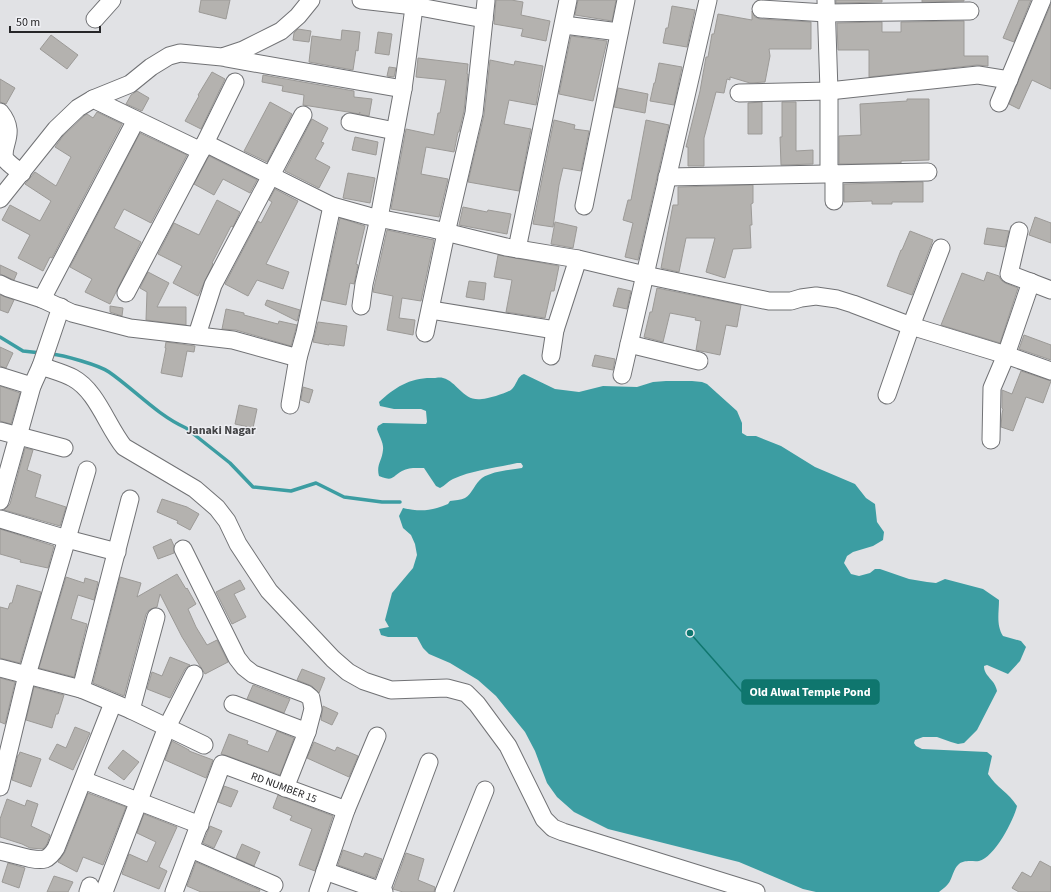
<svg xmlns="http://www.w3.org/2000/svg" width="1051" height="892" font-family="'Source Sans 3',sans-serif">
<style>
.water{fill:#3c9da2}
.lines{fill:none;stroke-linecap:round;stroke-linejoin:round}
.stream{stroke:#3c9da2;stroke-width:3.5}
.building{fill:#b4b2af;stroke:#9c9a97}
.minor-casing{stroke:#717275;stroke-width:19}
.minor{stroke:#fff;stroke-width:17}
.labels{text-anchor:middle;stroke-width:3;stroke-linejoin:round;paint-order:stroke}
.street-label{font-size:11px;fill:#262628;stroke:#eeeff3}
.neighbourhood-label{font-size:12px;font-weight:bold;fill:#424345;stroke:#eeeff3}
.leader{fill:none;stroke:#0f766e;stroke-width:1.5}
.callout-dot{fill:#0f766e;stroke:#eeeff3;stroke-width:1.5}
.callout{fill:#0f766e;stroke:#0f766e;stroke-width:1.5}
.callout-label{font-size:12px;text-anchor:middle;font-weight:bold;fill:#fff}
</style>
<rect width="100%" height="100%" fill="#e1e2e5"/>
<path class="water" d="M524 374 555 389 579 392 603 386 637 387 653 382 666 381H692L702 382 707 384 737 411 742 423V433L747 436H756L781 446 815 467 855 484 866 498 875 504 877 522 884 532 883 540 873 546 853 552 847 556 844 563 851 574 859 576 870 573 875 569H880L909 579 927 582 936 583 945 579 983 589 999 600C999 613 996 625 1003 636L1021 641 1026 647 1020 661 1008 674 987 665 984 666C984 677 995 679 997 691L977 730 964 743 958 744 951 742 937 737H923L915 740 914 743 916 746 922 749 987 752 992 756 988 774C996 787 1009 793 1017 806 1014 820 994 858 979 861 973 862 964 859 958 865 954 869 953 875 950 881 948 885 943 889 939 892H816L803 889 739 862 608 829 574 812 557 797 547 783 535 751 525 732 496 696 478 680 450 663 429 654 423 648 417 637H388L381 635 379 629 389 627 385 620 392 593 413 568 417 555 415 544 411 535 403 528 399 516 403 508C421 512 431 511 448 504L450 501C455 500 461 500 465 498 472 494 475 483 482 478 492 471 509 470 522 468L523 466 521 463H517C496 468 473 470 453 479 448 481 445 486 440 488L436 486 424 468C417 468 409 467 402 471 391 477 394 482 379 476 376 465 382 461 383 450 384 443 379 436 377 429L378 426 383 423 426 424 427 422 426 411 421 409H394L380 406 379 402C395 387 411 377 434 378 436 378 440 377 443 378 458 382 463 402 482 399 488 399 506 393 511 390 517 385 517 376 524 374Z"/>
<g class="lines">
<path class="stream" d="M0 337 23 351 41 353
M51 354C63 355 99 365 109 372 135 390 157 415 186 428L230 463 253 487 291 491 316 483 344 497 382 502H400"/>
</g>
<path class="building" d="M201 0H230L226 19 199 12Z
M496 0H511L523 2 521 15 550 21 546 41 521 36 523 29 494 24Z
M578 0H616L612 21 575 15Z
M836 0H882V2L836 3Z
M922 0H964V1L922 2Z
M1019 0H1031L1014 42 1003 38Z
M1051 4V89L1032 80 1019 109 1009 104Z
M672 6 695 10 687 47 663 43 666 28H668Z
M752 11 755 17 760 19 811 22V49H769L770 56 765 82 750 83 730 77V80L727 79 724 93 716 92 704 138V166H688V147H686L700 91 706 57H708L712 34H714L718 14 752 20Z
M964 21V56H988V66L977 65 869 77V50H838L837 23 882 22V32H901V22Z
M298 29 311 31 309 42 293 40 294 33Z
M342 30 360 32 358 51 356 50 353 70 309 62 312 36 341 40Z
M378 32 392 34 389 55 375 53Z
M51 35 78 55 67 69 40 49Z
M571 36 607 41 593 101 559 94Z
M418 58 468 64 467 74H468L464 111 459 132H458L454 152 426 147 421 174 448 179 439 217 391 209 406 129 434 135 438 113H440L446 80 416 77Z
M490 60 514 65 515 61 543 66 536 105 509 100 504 124 531 129 519 191 468 182 484 115Z
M659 63 682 67 674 105 650 101 654 83H655Z
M389 67 396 68 394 77 387 76Z
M212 72 225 79 201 129 185 121 199 96 198 95Z
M263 75 354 91V97L372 99 369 116 359 114 360 112 359 114 348 112 303 105 304 95 282 91 283 86 262 82Z
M0 79 15 88 6 104 0 102Z
M618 88 648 94 645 113 614 107Z
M137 91 149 98 142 111 126 104 131 95Z
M907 99H929V160L901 161V163L839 164V136L861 135 860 104 907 101Z
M270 102 292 114 267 162 244 151Z
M762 102V134H748V103Z
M782 102H796V151L813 150V164L781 165 780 137H782Z
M97 112 122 124 52 258 50 257 43 271 18 258 30 235 2 220 10 205 40 221 51 201 25 184 35 172 56 186 71 157 55 147 63 136 84 116 87 114 93 118Z
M312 119 328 128 321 142 324 143 315 159 330 167 319 188 285 171Z
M554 120 575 125 574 129 589 131 581 171 563 168 559 185 553 227 533 224Z
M646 120 669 125 638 260 625 257 633 223 623 220 628 200H631Z
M140 133 187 155 151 223 124 209 114 228 141 242 110 304 85 292 92 279 70 267Z
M355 137 378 142 376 155 352 150Z
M209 156 257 180 250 193 223 179 214 195 194 184Z
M348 173 375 178 370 203 343 198Z
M923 182V202H892V204H872V201L844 202V184Z
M753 185V203L751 204 752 225H750L751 248 733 249 725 278 706 272 715 238H686L679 272 661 268 673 205H678V187Z
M275 189 298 201 266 264 289 272 283 289 257 280 248 296 225 284 258 221 261 223 272 202 269 200Z
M217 200 240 212 233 227 231 226 212 263 213 264 198 296 173 283 182 266 158 254 174 223 199 235Z
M463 207 487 212 488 210 511 214 507 234 459 225Z
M1035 217 1051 223V243L1029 235Z
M340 218 365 226 356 264 358 265 354 284 350 283 346 305 322 300Z
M555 222 577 227 573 248 551 244Z
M987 228 1009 231 1005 247 984 244Z
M387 230 434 240 421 301 402 298 399 318 415 320 413 335 387 330 393 296 373 292Z
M910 231 933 240 912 295 887 286 901 250H902Z
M498 255 559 266 554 291H551L545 318 506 312 512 280 494 277Z
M0 265 17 273 14 280 0 274Z
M148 272 169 283 157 307H186V325L146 320 147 292 140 288Z
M987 272 999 276 1001 280 1005 283 1018 288 1000 343 941 325 962 273 984 281Z
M469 281 486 283 484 300 466 297Z
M618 288 631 291 627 309 613 306Z
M657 288 741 305 737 327 726 325 720 355 696 350 701 321 695 320 696 318 670 313 663 342 644 337 650 312H652Z
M0 295 14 300 8 313 0 310Z
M267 300 300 310 297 321 265 305Z
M110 306 123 308 122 316 110 312Z
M226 309 244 313V315L278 324 279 321 297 325 291 346 236 330 222 329Z
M318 322 347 326 344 346 329 344V345L313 342Z
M1024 335 1051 345V360L1019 349Z
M166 342 195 346 194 352 187 351 182 377 161 373 166 348H165Z
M0 347 13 353 6 368 0 366Z
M595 355 615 359 613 370 592 366Z
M1021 371 1051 381 1043 403 1026 397 1013 431 1001 427 1002 414 1003 409 1002 408V390L1012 394Z
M0 386 20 393 11 424 0 421Z
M303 387 313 390 309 403 301 400Z
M239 405 257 409 253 428 235 424Z
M25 448 33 450 27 470 41 475 35 497 66 507 60 526 4 510 10 504Z
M162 499 187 507 199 514 190 530 177 523 178 521 157 512Z
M0 529 54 546 48 568 20 562 21 560 0 554Z
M171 539 174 546V553L158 559 153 547Z
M177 574 186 589 187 588 196 604 188 609 196 627 207 645 217 640 228 662 205 674 182 637 160 594 157 607 149 610 146 614 124 696 93 683 120 577 141 583 137 597Z
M66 577 84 583 85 578 98 582 94 600 78 595 71 619 87 624 74 677 39 668Z
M240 580 245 589 234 594 246 617 232 624 216 592Z
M17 585 41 592 20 663 0 658V607L8 609 10 603H12Z
M170 657 190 665 185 669 170 698 147 689 152 672 162 676Z
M302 669 325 678 319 693 312 686 297 680Z
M0 678 15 682 5 724 0 722Z
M253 685 290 699 284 713 247 699Z
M34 687 64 695 58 714H56L52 728 26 720Z
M323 706 338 713 332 725 321 720Z
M75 727 90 733 73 770 49 759 57 744 66 748Z
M277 731 294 738 280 775 225 755 221 754 229 734 248 741 247 744 268 752Z
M172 741 189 750V751L213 760 206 778 165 760Z
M314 742 335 751 337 747 358 756 349 777 307 758Z
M123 750 139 762 124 780 108 768Z
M20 752 41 759 31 787 12 780 18 755H19Z
M224 786 238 791 231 807 218 802Z
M88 793 126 807 103 865 83 857 77 872 58 862 65 852Z
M278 795 333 816 315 871 299 865 312 829 290 820 292 816 273 808Z
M7 799 25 806 27 800 38 804 31 826 50 835 47 844 43 849 30 848 22 844 0 837V819Z
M144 814 177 827 159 867 167 871 159 889 122 874 129 854 147 862 156 842 137 833Z
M210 826 222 831 214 848 203 843Z
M242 844 260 852 254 866 236 858Z
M343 850 363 857 365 853 382 859 375 878 338 865Z
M406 853 424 859 418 880 435 887 434 892H403L393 889Z
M1040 861 1051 867V892H1019L1012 888 1022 872 1031 877Z
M196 862 260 890 259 892H201L187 886Z
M8 863 25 868 19 888 2 882Z
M54 876 73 882 68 892H47Z"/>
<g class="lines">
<defs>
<g id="minor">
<path d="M361 0 414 6 484 19"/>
<path d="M826 0 829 91V174"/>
<path d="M761 9 826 13 970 11"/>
<path d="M95 19 112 0"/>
<path d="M564 25 619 32"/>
<path d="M226 58 403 89"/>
<path d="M739 93 829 91 978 75 1009 80"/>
<path d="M93 99 130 84 151 67 169 56 180 53 222 57 243 50 281 31 298 16 311 0"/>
<path d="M999 103 1042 0"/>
<path d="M0 112C18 134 0 145 5 159 9 164 16 169 22 173"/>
<path d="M350 122 395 131"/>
<path d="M205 143 332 206 368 216 433 229 506 247 578 259 645 275 769 301H791L801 298 816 296 837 299 853 304 911 326 1006 355 1051 371"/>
<path d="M667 177 928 172"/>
<path d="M0 199 56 129 78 108 93 99 201 151"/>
<path d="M834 201V173"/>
<path d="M584 206 626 0"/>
<path d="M1019 231 1009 274 1051 290"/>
<path d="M517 249 568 0"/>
<path d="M0 284 8 288 42 299 72 313 130 328 233 340 298 358 305 333 332 206"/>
<path d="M126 293 205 143 235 82"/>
<path d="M42 299 136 120"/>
<path d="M361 306 364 284 379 218 403 89 415 0"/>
<path d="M431 310 555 330"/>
<path d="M425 333 446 233 474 113 486 1"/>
<path d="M197 335 213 285 303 115"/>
<path d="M629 344 699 361"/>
<path d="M551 356 555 330 578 259"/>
<path d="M41 366C52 370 64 373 73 378 97 391 107 426 124 447L195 489 217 508 227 521 238 544 269 591 333 659 348 672 364 681 391 690 447 688 466 693 477 704 508 746 544 819 553 828 563 832 756 892"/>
<path d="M622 375 708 0"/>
<path d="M0 376 32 386"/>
<path d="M887 395 911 326 941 248"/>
<path d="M290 405 298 358"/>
<path d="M0 431 64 448"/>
<path d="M991 440 992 388 1006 355 1031 282"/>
<path d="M0 501 32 386 41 366 61 307"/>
<path d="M0 519 67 539 117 552"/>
<path d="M183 549 237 658 244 667 253 674 306 694 311 698 313 709 307 732 285 788"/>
<path d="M0 668 81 689 131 710 204 745"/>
<path d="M81 689 130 499"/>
<path d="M233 704 307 732"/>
<path d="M131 710 156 617"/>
<path d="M83 780 200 825"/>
<path d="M0 787 27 675 87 470"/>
<path d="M191 849 274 885"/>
<path d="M0 851C11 853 35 862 45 859 50 857 53 853 56 848L113 703"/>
<path d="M325 871 384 892"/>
<path d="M381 891 429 762"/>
<path d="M88 892 90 886"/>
<path d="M104 892 167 727 194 674"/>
<path id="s1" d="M174 892 222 764 346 810"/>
<path d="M318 892 346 810 377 736"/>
<path d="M444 892 485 790"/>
</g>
</defs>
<use href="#minor" class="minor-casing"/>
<use href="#minor" class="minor"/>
</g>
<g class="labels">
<g class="street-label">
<text dy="4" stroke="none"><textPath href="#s1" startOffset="203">RD NUMBER 15</textPath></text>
</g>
<g class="neighbourhood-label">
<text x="221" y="434">Janaki Nagar</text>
</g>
</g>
<path class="leader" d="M690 633L742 692"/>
<circle class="callout-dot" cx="690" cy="633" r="4"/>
<rect class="callout" x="742" y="680" width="137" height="24" rx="4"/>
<g class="callout-label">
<text x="810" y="696">Old Alwal Temple Pond</text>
</g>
<path d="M10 26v6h90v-6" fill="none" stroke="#262628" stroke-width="2"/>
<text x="16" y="26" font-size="12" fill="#262628" stroke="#eeeff3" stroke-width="3" paint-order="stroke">50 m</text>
</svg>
